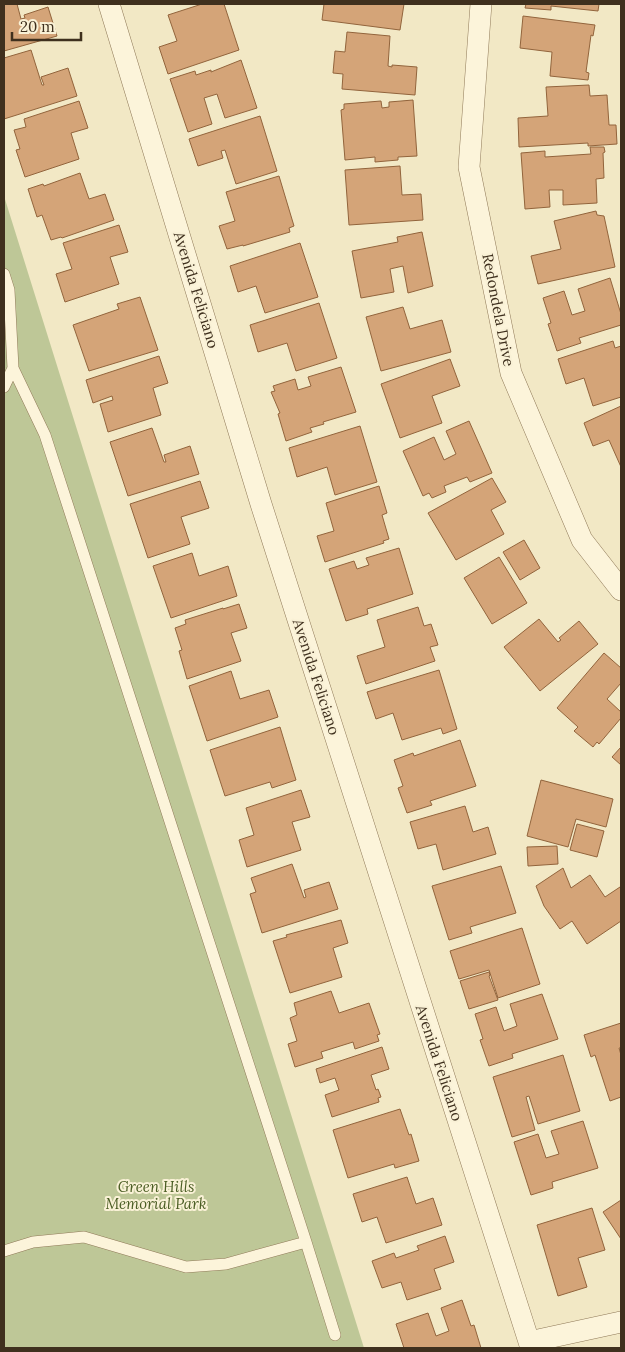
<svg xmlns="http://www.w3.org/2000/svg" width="625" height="1352" font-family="Lora,serif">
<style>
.cemetery{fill:#bec797}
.building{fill:#d4a478;stroke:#92643c}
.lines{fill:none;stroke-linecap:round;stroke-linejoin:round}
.service-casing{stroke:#907a59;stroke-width:12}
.minor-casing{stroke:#907a59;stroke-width:22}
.service{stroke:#fcf4da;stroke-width:11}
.minor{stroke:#fcf4da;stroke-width:21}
.labels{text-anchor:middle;stroke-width:4;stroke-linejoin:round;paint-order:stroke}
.street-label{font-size:15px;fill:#3f301e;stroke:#f9f1d6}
.park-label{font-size:15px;font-style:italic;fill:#4a5d23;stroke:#f9f1d6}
</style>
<rect width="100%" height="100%" fill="#f2e8c5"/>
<path class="cemetery" d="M4 196 364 1348H4Z"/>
<path class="building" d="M4 4H17L21 19 25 18 24 15 48 7 57 36 4 51Z
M202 4H224L239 50 168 74 159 47 177 41 168 15Z
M324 4H404L400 30 322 20Z
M526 4H599L598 11 551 6V10L525 8Z
M523 16 595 25 593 36 591 35 586 72 589 73 588 80 550 76 552 52 520 48Z
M347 32 390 36 388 66 392 67V65L417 67 415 95 342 89 343 74 333 73 335 51 345 52Z
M31 50 42 85H44L41 77 68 68 77 96 4 119V58Z
M241 60 257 108 225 118 217 94 204 98 212 124 188 132 170 79 195 71 196 75 211 70V72Z
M589 85 590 96 607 95 609 125H616L617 144 588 146V143L519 147 518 118 548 116 546 87Z
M413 100 417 156 398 157V160L375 162V157L345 160 341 110 344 109V104L381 101 382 108 389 107V102Z
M79 101 88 128 71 133 79 159 25 177 16 150 20 149 14 130 26 127 24 119Z
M260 116 277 171 236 184 225 150 221 151 223 158 198 166 189 139Z
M590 147H604L605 152 603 153 604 178 596 179 597 203 563 205V190H549L550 207 525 209 521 153 545 151V157L591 154Z
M400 166 402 195 421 194 423 220 349 225 345 170Z
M80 173 89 199 105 194 114 220 62 238 61 237 51 240 42 215 37 217 28 189 43 184 44 186Z
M279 176 294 226 289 228 290 232 243 246V245L227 249 219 226 235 221 226 192Z
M596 211 597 215 604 216 615 267 538 284 531 256 561 249 554 221Z
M119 225 128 252 110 257 119 284 65 302 56 274 72 269 63 243Z
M422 232 433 286 408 293 403 266 390 269 394 292 361 298 352 251 398 242 397 237Z
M300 243 318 297 265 313 256 286 238 292 230 266Z
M610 278 621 314V325L579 338 581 343 557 351 548 324 551 323 543 298 564 291 572 315 585 311 578 289Z
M140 297 158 350 89 371 73 325 119 309 117 304Z
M319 303 337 358 296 371 287 343 258 352 250 325Z
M403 307 410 329 442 320 451 352 381 371 366 317Z
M613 341 615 348 621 346V397L593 406 584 378 566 384 558 359Z
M159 356 168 383 153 388 161 415 108 432 100 404 113 400 112 396 93 403 86 380Z
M450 359 460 386 432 396 442 423 400 438 381 384Z
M341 367 356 412 323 422 324 424 310 428 312 432 286 441 278 414 280 413 271 392 275 391 273 386 295 379 298 390 311 386 308 377Z
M621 406V467L609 440 593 446 584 423Z
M469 421 492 473 470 482 467 477 444 486 446 492 432 498 429 493 423 496 403 451 434 437 444 460 456 454 446 431Z
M360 426 377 482 335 495 327 467 297 477 289 448Z
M152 428 164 462H166L164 455 190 446 199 474 128 496 110 442Z
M492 478 506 502 491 510 504 534 456 560 428 513Z
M200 481 209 508 181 517 190 544 148 558 130 504Z
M379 486 387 513 382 515 389 539 383 541 384 543 325 562 317 536 334 531 326 503Z
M524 540 540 568 520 580 503 552Z
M399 548 413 594 367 609 368 614 346 621 329 569 354 561 357 569 369 565 366 558Z
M192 553 199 576 228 566 237 596 171 618 153 566Z
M499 557 527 603 492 624 464 578Z
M239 604 247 628 231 633 241 661 187 679 179 651 182 650 175 628 186 624 185 620 223 608V609Z
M418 607 424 626 431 624 438 645 430 647 435 661 366 684 357 656 385 647 377 620Z
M539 619 558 642 561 640 559 638 579 621 598 644 540 691 504 647Z
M604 653 621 668V683L607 699 621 712V718L599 744 597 742 593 747 574 731 578 727 557 708Z
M439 670 457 729 443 734 441 728 402 740 393 713 376 719 367 692Z
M231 671 240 699 269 690 278 717 207 741 189 686Z
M280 727 296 780 272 788 270 782 225 796 210 750Z
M460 740 476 786 430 801 432 805 407 813 398 788 403 786 394 760 413 753 414 756Z
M621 747V765L612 757Z
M541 780 613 799 606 827 576 819 568 847 527 836Z
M301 790 310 817 292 822 301 850 247 867 239 840 254 835 246 808Z
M465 806 473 832 488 827 496 854 443 870 436 844 418 849 410 822Z
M577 824 604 831 597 857 570 850Z
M557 846 558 864 528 866 527 847Z
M292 864 304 898 306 897 304 890 329 882 338 909 262 933 250 894 256 892 251 878Z
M501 866 516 913 470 927 472 933 449 940 432 886Z
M563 868 571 888 590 875 605 897 620 887 621 889V921L587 944 572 921 560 929 544 906 536 886Z
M341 920 348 943 333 948 342 977 290 993 273 941 287 937 286 935Z
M522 928 540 984 498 998 489 970 459 979 450 951Z
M489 972 490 975 489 976 498 1000 469 1009 460 981Z
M331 991 339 1013 369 1003 380 1034 377 1035 379 1041 355 1049 353 1042 321 1052 323 1058 295 1067 288 1044 297 1041 290 1018 297 1015 294 1003Z
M542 994 558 1039 512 1054 513 1058 489 1066 480 1040 483 1039 475 1014 496 1007 504 1031 517 1026 510 1004Z
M621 1023V1048H619L621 1055V1097L610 1101 595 1055 591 1057 584 1035Z
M382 1047 389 1069 371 1075 376 1090 378 1089 381 1097 378 1098 379 1102 332 1117 325 1095 339 1090 335 1078 320 1083 316 1069Z
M563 1055 580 1111 538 1124 529 1096 526 1097 535 1130 512 1137 493 1077Z
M400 1109 409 1135 411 1134 419 1161 395 1168 394 1164 348 1178 333 1130Z
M583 1121 598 1168 552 1182 553 1188 531 1195 514 1142 538 1134 546 1158 559 1154 551 1131Z
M407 1177 416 1204 433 1198 442 1225 386 1243 377 1217 362 1222 353 1194Z
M621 1200V1239L603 1212Z
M592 1208 605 1250 578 1258 587 1287 558 1296 537 1225Z
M445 1236 454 1262 434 1269 441 1289 407 1300 401 1282 382 1288 372 1261 394 1253 396 1258 419 1250 417 1246Z
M462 1300 471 1326 474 1325 481 1348H404L396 1324 428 1313 436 1336 449 1331 441 1308Z"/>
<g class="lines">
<defs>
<path id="service" d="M4 274 9 290 13 368 4 387
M13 368 45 435 306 1242 335 1335
M4 1251 33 1242 84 1237 186 1267 226 1264 306 1242"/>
<path id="minor" d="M109 4 261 504 531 1348
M481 4 469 167 511 373 582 540 621 590
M529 1342 621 1322"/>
</defs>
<use href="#service" class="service-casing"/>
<use href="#minor" class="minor-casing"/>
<use href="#service" class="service"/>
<use href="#minor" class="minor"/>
</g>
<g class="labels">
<g class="street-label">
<text transform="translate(196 290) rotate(73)" y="5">Avenida Feliciano</text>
<text transform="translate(498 310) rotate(79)" y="5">Redondela Drive</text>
<text transform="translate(316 677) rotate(72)" y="5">Avenida Feliciano</text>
<text transform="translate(439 1063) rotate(72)" y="5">Avenida Feliciano</text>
</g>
<g class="park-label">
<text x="156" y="1192">Green Hills<tspan x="156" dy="17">Memorial Park</tspan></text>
</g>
</g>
<rect width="625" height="1352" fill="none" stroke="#3f301e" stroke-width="10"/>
<path d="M12 32v8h69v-8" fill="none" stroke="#3f301e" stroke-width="2.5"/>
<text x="20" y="32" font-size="15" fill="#3f301e" stroke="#f9f1d6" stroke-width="4" paint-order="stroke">20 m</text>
</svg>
